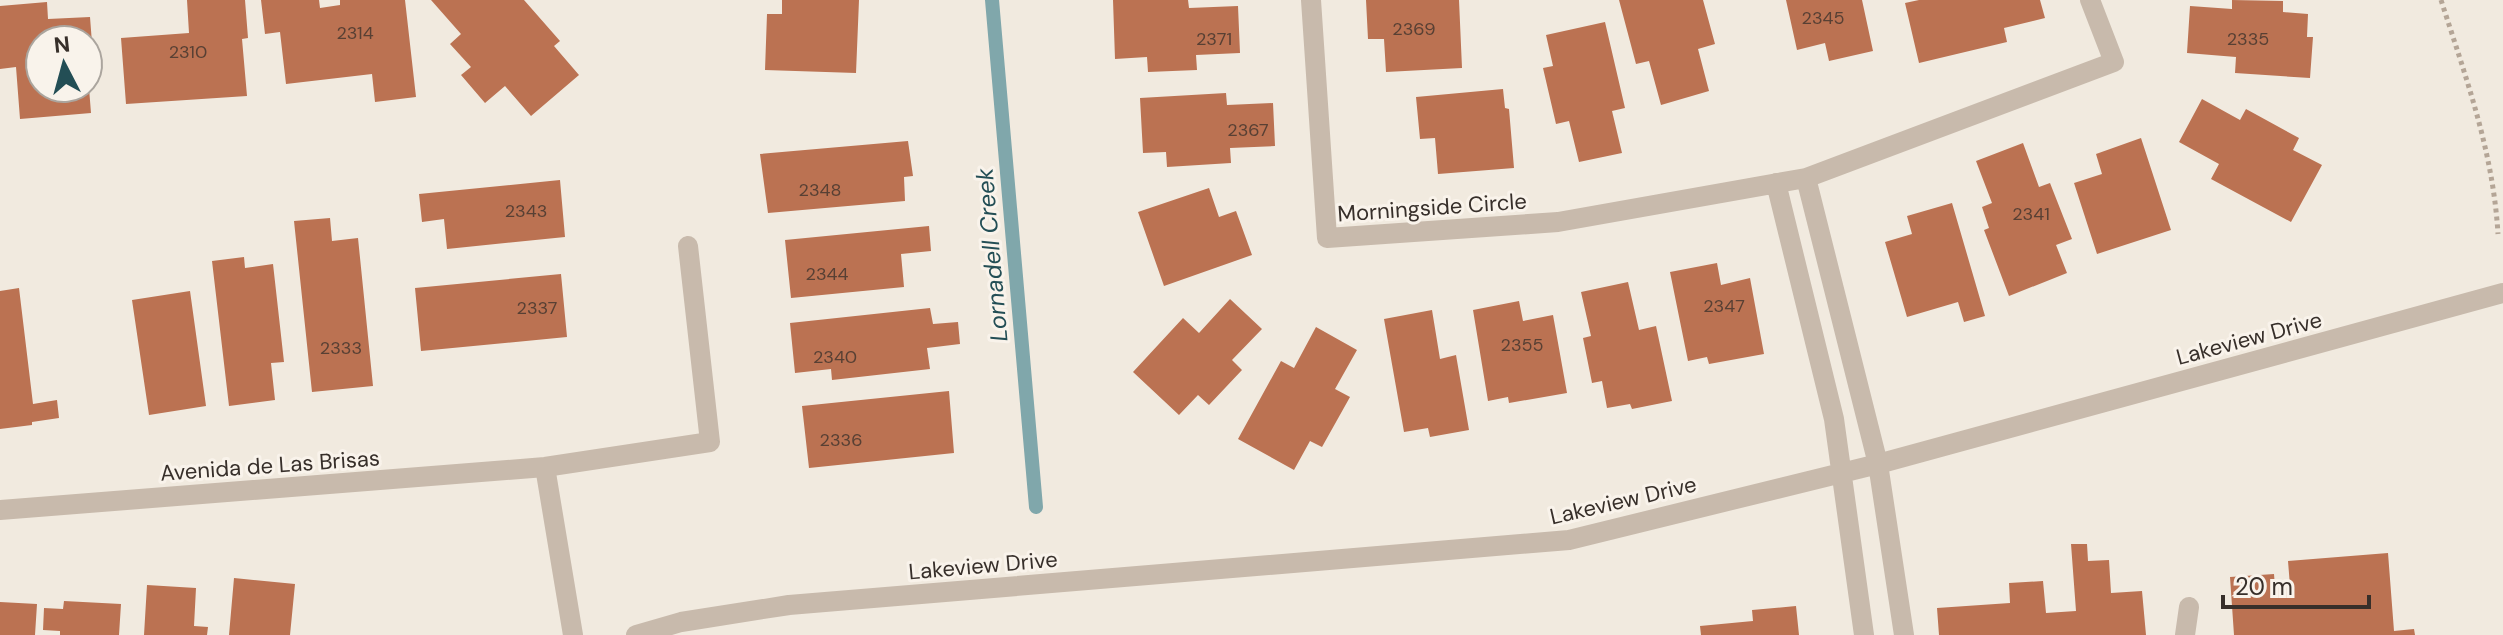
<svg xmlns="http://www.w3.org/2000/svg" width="2503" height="635" font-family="'DM Sans',sans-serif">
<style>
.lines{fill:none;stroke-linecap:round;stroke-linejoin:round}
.stream{stroke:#80a7ab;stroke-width:14}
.building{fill:#bb7252}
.path{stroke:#b4a596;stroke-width:5;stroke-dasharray:4 4;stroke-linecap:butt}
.minor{stroke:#c8baac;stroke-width:20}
.labels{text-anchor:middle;stroke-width:6;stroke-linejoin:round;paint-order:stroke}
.number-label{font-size:18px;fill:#584034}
.street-label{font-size:22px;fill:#372f2a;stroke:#f9f3eb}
.water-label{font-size:24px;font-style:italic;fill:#234e55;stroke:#f9f3eb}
</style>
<rect width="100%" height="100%" fill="#f1eadf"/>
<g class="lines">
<path class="stream" d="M992 0 1036 507"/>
</g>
<path class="building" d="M187 0H245L248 38 242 39 247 96 126 104 121 38 189 33Z
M261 0H319L320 8 340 5V0H405L416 97 375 102 372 74 286 84 280 32 265 34Z
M431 0H524L560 41 554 46 579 75 531 116 505 86 485 103 461 75 471 67 450 44 461 34Z
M782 0H859L856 73 765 70 767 14H782Z
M1113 0H1188L1189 8 1238 6 1240 53 1196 55 1197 70 1148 72 1147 57 1115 59Z
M1366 0H1459L1462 68 1386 72 1384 39H1368Z
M1619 0H1703L1715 44 1698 49 1709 91 1661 105 1649 61 1636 64Z
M1786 0H1862L1873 51 1829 61 1825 43 1797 50Z
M1919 0H2040L2045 18 2004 28 2007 42 1919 63 1905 3Z
M2232 0 2283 1V12L2308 14 2307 37H2313L2310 78 2235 73 2236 57 2187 53 2190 6 2232 9Z
M47 2 48 19 90 17 93 56H88V40H40V88H89L91 113 20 119 16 67 0 69V6Z
M1605 22 1625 108 1612 111 1622 153 1579 162 1569 121 1556 124 1543 68 1553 66 1546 35Z
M1503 89 1505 108 1509 109 1514 168 1438 174 1435 138 1420 139 1416 97Z
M1226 93 1227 105 1273 103 1275 146 1230 148 1231 163 1167 167 1166 152 1143 153 1140 98Z
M2202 99 2240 120 2246 109 2299 138 2293 150 2322 165 2291 222 2211 179 2219 164 2179 142Z
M2141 138 2171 230 2097 254 2074 183 2102 174 2096 154Z
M908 141 913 176 904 177 905 201 768 213 760 154Z
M2023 143 2039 187 2050 183 2072 239 2056 245 2067 273 2009 296 1984 230 1989 228 1982 207 1992 203 1976 161Z
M560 180 565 237 447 249 444 219 422 222 419 194Z
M1209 188 1219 217 1236 211 1252 255 1164 286 1138 212Z
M1952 203 1985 316 1964 322 1958 302 1907 317 1885 242 1912 234 1907 216Z
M330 218 332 241 358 238 373 386 312 392 294 221Z
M929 226 931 251 901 254 904 287 791 298 785 240Z
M244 257 245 268 273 264 284 362 271 363 275 400 229 406 212 261Z
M1717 263 1721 285 1750 278 1764 354 1709 364 1707 357 1688 361 1670 272Z
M561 274 567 337 421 351 415 288Z
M1628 282 1639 330 1656 326 1672 401 1632 409 1630 404 1607 408 1602 381 1592 383 1583 338 1591 336 1581 292Z
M19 288 33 404 57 400 59 418 32 422V425L0 429V291Z
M190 291 206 406 149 415 132 300Z
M1230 299 1262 329 1232 360 1242 370 1209 405 1198 395 1179 415 1133 372 1183 318 1199 333Z
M1519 301 1523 321 1553 315 1567 393 1509 403 1508 397 1488 401 1473 310Z
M930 308 933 324 958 322 960 344 927 348 930 369 832 380 831 369 795 373 790 323Z
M1432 310 1440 359 1456 355 1469 430 1430 437 1428 428 1404 432 1384 319Z
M1316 327 1357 350 1335 389 1350 397 1322 447 1310 441 1294 470 1238 439 1281 361 1294 368Z
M949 391 954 453 809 468 802 406Z
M2071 544H2087L2088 561 2109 560 2111 593 2142 591 2146 635H1939L1937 608 2010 603 2009 583 2043 581 2046 613 2076 611Z
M2388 553 2394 631 2414 629 2415 635H2234L2230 577 2274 574 2275 587 2290 586 2288 561Z
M234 578 295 584 290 635H229Z
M147 585 196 588 194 626 208 627 207 635H144Z
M64 601 121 604 119 635H60V631L43 630 44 608 63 609Z
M0 602 37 604 35 635H0Z
M1796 606 1799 635H1701L1700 626 1753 621 1752 610Z"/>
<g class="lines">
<path class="path" d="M2441 0C2466 78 2493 151 2498 234"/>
<path class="minor" d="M1311 0 1327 238 1558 222 1806 178 2114 62 2090 0
M1806 178 1878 464 1904 635
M1776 183 1834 419 1864 635
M545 467 573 635
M0 510 545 467 710 442 688 246
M636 635 681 622 789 605 1569 540 1878 464 2503 293
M2185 635 2189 607"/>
</g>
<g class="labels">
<g class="number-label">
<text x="1823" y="24">2345</text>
<text x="1414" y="35">2369</text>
<text x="355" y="39">2314</text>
<text x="1214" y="45">2371</text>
<text x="2248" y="45">2335</text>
<text x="188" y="58">2310</text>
<text x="1248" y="136">2367</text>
<text x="820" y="196">2348</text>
<text x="526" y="217">2343</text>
<text x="2031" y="220">2341</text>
<text x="827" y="280">2344</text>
<text x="1724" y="312">2347</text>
<text x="537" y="314">2337</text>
<text x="1522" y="351">2355</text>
<text x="341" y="354">2333</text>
<text x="835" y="363">2340</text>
<text x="841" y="446">2336</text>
</g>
<g class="street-label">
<text transform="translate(1432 207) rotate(-4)" y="8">Morningside Circle</text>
<text transform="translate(2249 338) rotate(-15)" y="8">Lakeview Drive</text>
<text transform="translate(270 465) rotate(-4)" y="8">Avenida de Las Brisas</text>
<text transform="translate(1623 500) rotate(-13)" y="8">Lakeview Drive</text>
<text transform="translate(983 565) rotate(-5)" y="8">Lakeview Drive</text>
</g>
<g class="water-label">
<text transform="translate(992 255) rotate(-95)" y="8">Lornadell Creek</text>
</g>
</g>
<g transform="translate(64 64) rotate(354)"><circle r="38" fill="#f9f3eb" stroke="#aba59e" stroke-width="2"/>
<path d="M0-6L14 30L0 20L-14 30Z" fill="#234e55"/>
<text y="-12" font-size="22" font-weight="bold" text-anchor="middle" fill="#372f2a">N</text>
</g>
<path d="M2223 595v12h146v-12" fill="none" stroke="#372f2a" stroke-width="4"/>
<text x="2235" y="595" font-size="24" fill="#372f2a" stroke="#f9f3eb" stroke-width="6" paint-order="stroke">20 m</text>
</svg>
